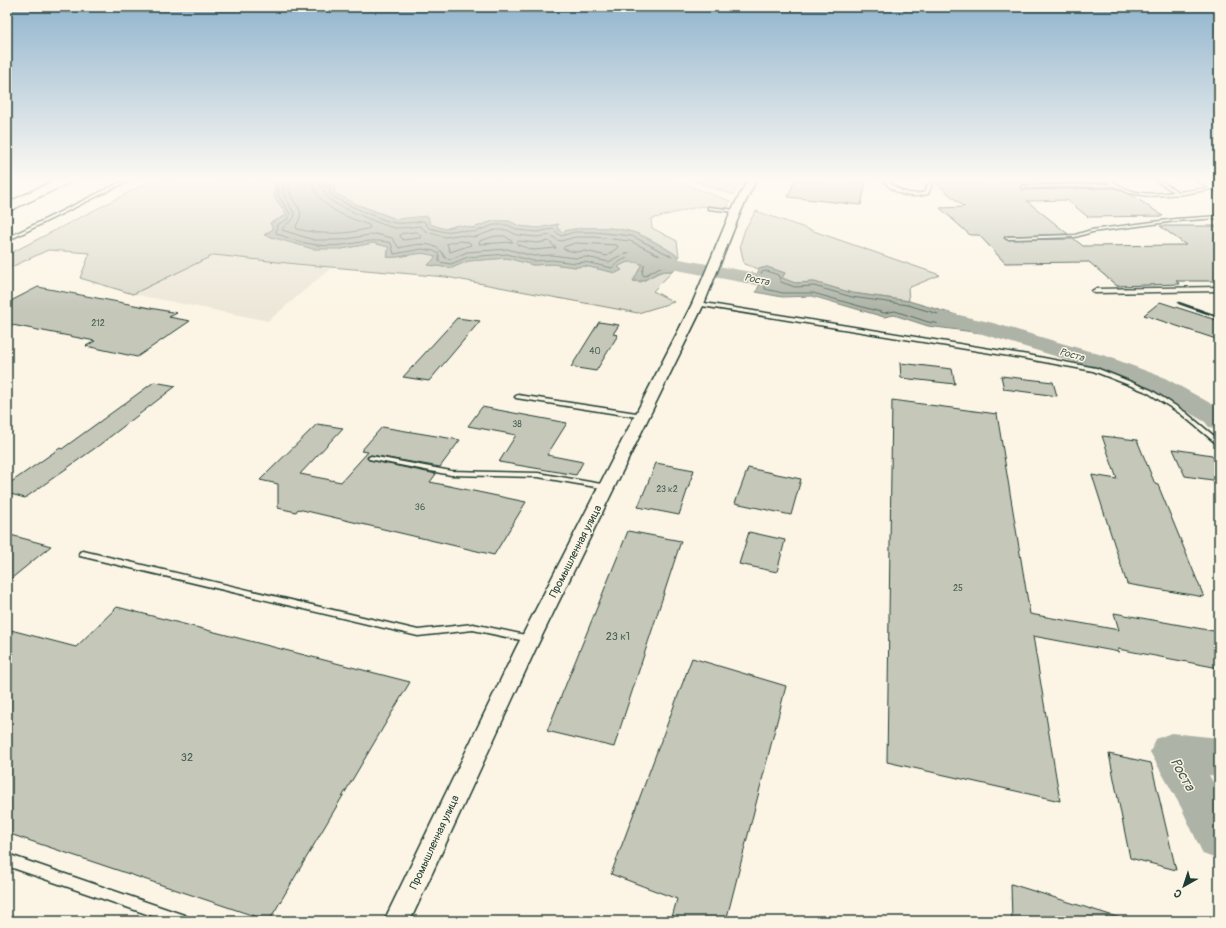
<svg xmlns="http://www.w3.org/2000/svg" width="1226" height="928" font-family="Pangolin,sans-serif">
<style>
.built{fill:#ece7d8}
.green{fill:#dcdacc;stroke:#7e8c80}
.water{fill:#aeb3a7;stroke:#758479}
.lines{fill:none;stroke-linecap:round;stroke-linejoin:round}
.shore{stroke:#586c62;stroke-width:1}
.river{fill:#aeb3a7;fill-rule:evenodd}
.building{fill:#c5c7b9;stroke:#1f3d34}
.service-casing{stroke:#1f3d34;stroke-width:3}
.minor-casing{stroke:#1f3d34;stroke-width:3}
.tertiary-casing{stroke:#1f3d34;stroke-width:3}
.primary-casing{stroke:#1f3d34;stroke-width:3}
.service{fill:#fcf5e5;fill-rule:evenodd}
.minor{fill:#fcf5e5;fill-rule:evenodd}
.tertiary{fill:#fcf5e5;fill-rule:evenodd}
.primary{fill:#fcf5e5;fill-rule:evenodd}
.rail{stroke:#1f3d34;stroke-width:2.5}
.labels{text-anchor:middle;stroke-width:3;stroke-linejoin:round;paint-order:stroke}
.number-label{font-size:9px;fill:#486055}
.far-water-label{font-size:10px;font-style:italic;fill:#435a51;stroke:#fcf5e5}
.street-label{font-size:11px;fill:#1f3d34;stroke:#fcf5e5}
.near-number-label{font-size:11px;fill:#486055}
.near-water-label{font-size:14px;font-style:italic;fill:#435a51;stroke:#fcf5e5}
</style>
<rect width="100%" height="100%" fill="#fcf5e5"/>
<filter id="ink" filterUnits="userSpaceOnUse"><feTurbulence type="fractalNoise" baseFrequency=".025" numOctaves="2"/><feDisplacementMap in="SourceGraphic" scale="8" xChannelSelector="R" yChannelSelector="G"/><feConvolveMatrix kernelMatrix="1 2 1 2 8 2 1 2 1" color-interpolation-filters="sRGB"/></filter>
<g filter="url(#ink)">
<path class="built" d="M214 255 296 264 331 268 268 321 133 294Z"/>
<path class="green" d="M153 180H273L275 184 274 196 287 215 270 223 273 229 265 234 342 249 373 243 389 247 387 257C404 259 419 249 436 256L429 265 451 268 468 261 507 258 533 265 552 264 576 267 585 266 616 273 621 270 618 267C626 261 633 261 642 264L634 281 641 282 662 271H673L653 291 674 302 638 313 446 277 296 264 214 255 133 294 80 278 90 253 48 250 7 269V255Z
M323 180H672L730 201 727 209 701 206 651 219 652 228 677 241 679 257C669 250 643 234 632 232 612 226 580 226 561 232L557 227 558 224 538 228 519 226 509 221H493L473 228 458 225 445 229 404 219H396L356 204 334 193 335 186Z
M691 180H740L733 195Z
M756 211 940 275 908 288 909 301 852 293 814 282 795 283 782 278 785 273 767 267 759 269 744 264 740 245 745 229Z"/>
<path class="water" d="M273 180H323L335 186 334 193 356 204 396 219 428 216 430 224 445 229 458 225 473 228 493 221H509L519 226 538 228 559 224 557 227 561 232C581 226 612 226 632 232 644 235 668 249 679 257L675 266 676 269C671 272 666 270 661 272 650 275 645 283 633 281L642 264C633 261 626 261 618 267L622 270 616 273 585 266 576 267 552 264 533 265 507 258 468 261 452 268 428 265 436 257C420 248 404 259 387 257L389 247 373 243 342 249H313L264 235 273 229 270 223 287 215 274 196 275 184Z
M767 267 785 273 782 278 795 283 814 282 852 293 909 301 970 319 985 328 981 333 928 326 894 315 884 317 812 296 782 297 756 292 761 282 722 274 724 272 757 275 759 269Z"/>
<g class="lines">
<path class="shore" d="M278 180V195L290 214 288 219 277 225 276 233C296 242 320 248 342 245 359 243 374 238 391 243L394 254 422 249 434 251 439 254V262L451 264 468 257 507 254 533 261 552 260 575 263 585 262 612 268C622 258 632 254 645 262L642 273 644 276 660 267H670L673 259 671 256 632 236 595 232H574L561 236 553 229 537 232 518 230 508 225H494L474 232 458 230 445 232 429 228 424 221C415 222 405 224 396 223 385 222 337 201 330 194V188L323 184 322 180
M283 180V193L295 215C293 223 284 223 282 230L314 240H341L375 234 392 238 399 248C416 244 437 239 445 258L451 259 467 252 507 249 533 256 552 255 575 258 586 257 609 262C625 251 639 248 652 265L666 261 665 258 630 241 595 237H575L561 241 557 240 551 235 537 237 517 235 507 230H495L475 237 458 235 445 237 427 232 420 226C412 227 403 228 395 228 386 227 337 206 330 200 329 199 318 182 317 180
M290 180C290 184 289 189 290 193 295 208 307 209 296 226L297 229C322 235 345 235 370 228L369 225C344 216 318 208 311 180
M417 232 421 236 420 238 403 240 400 236 401 234Z
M496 236H505L513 242 479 244 480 241Z
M459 241 469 242 471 245 450 252 447 244Z
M519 241 537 243 549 241 556 248 534 250 518 245 517 243Z
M576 243 617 245 618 247 607 256 586 251 575 252 563 249 564 247Z
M767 271 778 275 781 282 795 287 814 286 852 297 908 305 968 323 972 326 969 328 928 322 895 311 884 313 813 293H783L765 289V282L760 276 762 272Z"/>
<path class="river" d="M636 251 762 274 769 276 772 280 769 284 762 286 629 261 626 257 629 253Z
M946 312 993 323 1109 357 1165 378 1219 408V429L1209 427 1205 422 1147 388 1091 367 979 333 938 324 935 319 938 314Z
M1171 733 1219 738V776L1209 775 1219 793V860L1203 854 1181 807 1150 752 1156 739Z"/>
</g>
<path class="building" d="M795 180H849L866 182 861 205 788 197Z
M1010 180H1105L1107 183 1023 184 1020 188 1023 190 1114 188 1132 195 1163 216 1088 217 1067 200 1027 201 1068 234 1007 236 1004 237 1006 240 1074 239 1083 246 1186 245 1160 226H1219V281H1176L1180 284 1117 286 1089 262 1005 263 979 235H970L940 208 964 207 935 182Z
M38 287 177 313 169 317 190 321 137 357 86 346 95 341 7 324V303Z
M1160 302 1219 321V340L1144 315Z
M457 318 480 321 429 381 403 377Z
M599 322 619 325 613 334 618 335 596 371 571 367Z
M900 363 952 369 955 384 901 378Z
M1001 376 1053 382 1057 396 1004 389Z
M154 382 176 386 98 446 25 498 7 493V485L60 448 62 449Z
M892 400 997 414 1030 614 1119 630 1114 613 1219 632V668L1118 649 1119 652 1033 636 1060 801 887 762Z
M482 407 567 423 547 455 583 462 576 475 499 462 516 435 468 426Z
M317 424 343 428 300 474 341 482 368 452 361 451 382 427 460 440 440 467 371 455 367 457 369 460 436 474 430 482 526 502 494 555 298 509 296 512 278 508V484L260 480Z
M1102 436 1137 440 1155 484 1158 485 1204 597 1127 584 1092 475 1117 479Z
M1173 449 1212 455 1219 468V481L1185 476Z
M656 463 694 470 679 515 638 507Z
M748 468 801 479 791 515 735 503Z
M628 531 681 541 614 747 547 731Z
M749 532 785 540 777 572 739 564Z
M7 534 51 546 7 582Z
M117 607 410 682 269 921 7 833V629L76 647Z
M692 658 786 686 726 921H671L677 899 611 874Z
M1109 754 1151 763 1176 870 1130 858Z
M1011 884 1120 918 1119 921H1012Z"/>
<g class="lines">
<defs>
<path id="service" d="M125 180H130L7 241V238Z
M883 180C888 180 890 183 894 186 904 194 914 195 925 192L930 180H934L928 194C909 199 896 195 883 180Z
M1106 180C1115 180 1121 188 1129 190 1143 195 1159 194 1174 192L1155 180H1160L1178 192 1215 187 1217 188 1184 194 1149 196 1129 193 1114 186 1023 188 1021 187 1023 186 1111 184Z
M708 207 736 210 738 211 736 212 709 209H708Z
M1219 216V218L1176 221 1092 232 1075 237 1007 239 1005 238 1007 237 1075 235 1091 230 1176 219Z
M1219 287V291L1095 293 1092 291 1095 289Z
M698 302 1028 355 1096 368 1151 390 1185 412 1219 440V445L1217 444 1181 414 1147 392 1093 371 1028 359 696 305V303Z
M518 395 643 414 646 416 643 418 516 398 515 397 516 396Z
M371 456 451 471 538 473 607 485 611 487 607 489 538 477 451 475 369 459 368 458 369 457Z
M83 551 418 630 473 624 530 636 533 637 534 639 533 641 530 642 473 630 418 636 80 556 79 554 80 552Z
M7 854 184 915 188 917 190 921H167L7 866Z"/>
<path id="minor" d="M748 180H756L741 211 704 304 536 648 410 921H384L516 648 692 304 731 211Z"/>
<path id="tertiary" d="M1195 180H1208L1219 186V193Z"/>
<path id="primary" d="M55 180H71L69 183 7 212V203Z"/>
</defs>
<use href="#service" class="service-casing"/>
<use href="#minor" class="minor-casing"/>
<use href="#tertiary" class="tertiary-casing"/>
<use href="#primary" class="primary-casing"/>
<use href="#service" class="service"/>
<use href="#minor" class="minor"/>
<use href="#tertiary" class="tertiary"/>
<use href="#primary" class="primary"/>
<path class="rail" d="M1179 303 1219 317"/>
</g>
</g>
<linearGradient id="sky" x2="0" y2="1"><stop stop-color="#91b4ce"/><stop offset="0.58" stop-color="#fefaf3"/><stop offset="1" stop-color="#fefaf3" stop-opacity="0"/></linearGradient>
<rect width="1226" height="310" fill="url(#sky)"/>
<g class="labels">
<g class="number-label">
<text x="98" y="326">212</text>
<text x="595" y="354">40</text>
<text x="517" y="427">38</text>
<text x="667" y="492">23 к2</text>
<text x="420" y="510">36</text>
<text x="958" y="591">25</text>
</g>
<g class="far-water-label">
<text transform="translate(757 279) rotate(12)" y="4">Роста</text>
<text transform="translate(1072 354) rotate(16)" y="4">Роста</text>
</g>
<g class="street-label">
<text transform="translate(575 551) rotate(-63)" y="4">Промышленная улица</text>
<text transform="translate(434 842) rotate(-65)" y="4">Промышленная улица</text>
</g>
<g class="near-number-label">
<text x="618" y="640">23 к1</text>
<text x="187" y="761">32</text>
</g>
<g class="near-water-label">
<text transform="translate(1183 774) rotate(61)" y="5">Роста</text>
</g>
</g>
<rect width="1226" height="928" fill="none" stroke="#fcf5e5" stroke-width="24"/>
<rect x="12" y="12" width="1202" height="904" fill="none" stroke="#1f3d34" stroke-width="1.5" filter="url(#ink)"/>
<g transform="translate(1184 886) rotate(219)" stroke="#fcf5e5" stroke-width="3" paint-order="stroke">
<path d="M0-3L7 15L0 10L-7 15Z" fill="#1f3d34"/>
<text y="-6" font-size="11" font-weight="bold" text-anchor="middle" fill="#1f3d34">С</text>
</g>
</svg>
